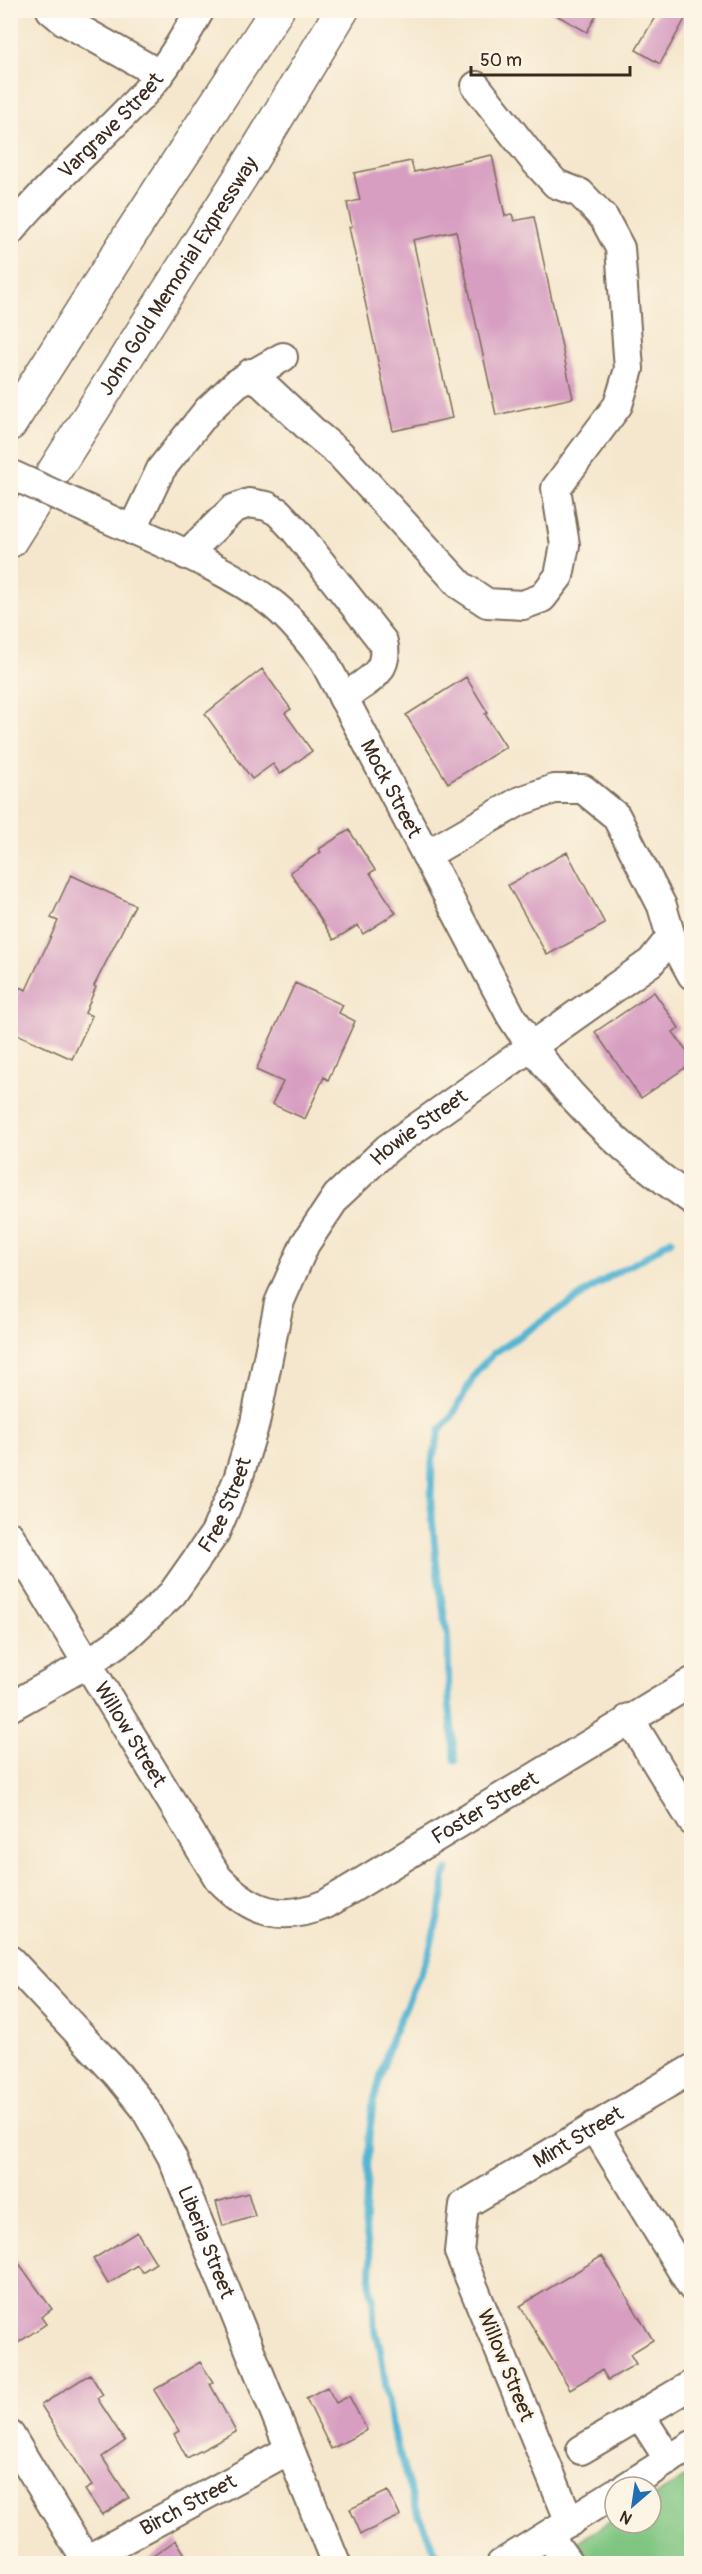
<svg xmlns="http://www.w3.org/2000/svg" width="702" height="2574" font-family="Pangolin,sans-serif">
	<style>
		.green { fill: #7fc581; stroke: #5d7850; stroke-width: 1.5 }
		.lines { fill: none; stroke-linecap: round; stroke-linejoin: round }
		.stream { stroke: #55b5d3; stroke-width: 7 }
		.building { fill: #d79ec1 }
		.minor-casing { stroke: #7c6c5b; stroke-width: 32 }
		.highway-casing { stroke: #7c6c5b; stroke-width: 36 }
		.minor { stroke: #fff; stroke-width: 28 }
		.highway { stroke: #fff; stroke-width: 33 }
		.minor-bridge-casing { stroke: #7c6c5b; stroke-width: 32; stroke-linecap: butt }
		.minor-bridge { stroke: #fff; stroke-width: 28 }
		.labels { text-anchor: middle; stroke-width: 5; stroke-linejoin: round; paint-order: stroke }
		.street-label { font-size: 21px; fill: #3b2a1e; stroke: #fcf5e5 }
	</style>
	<rect width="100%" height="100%" fill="#fcf5e5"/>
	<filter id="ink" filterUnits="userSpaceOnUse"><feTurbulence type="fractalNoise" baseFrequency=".0167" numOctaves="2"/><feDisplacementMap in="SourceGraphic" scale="12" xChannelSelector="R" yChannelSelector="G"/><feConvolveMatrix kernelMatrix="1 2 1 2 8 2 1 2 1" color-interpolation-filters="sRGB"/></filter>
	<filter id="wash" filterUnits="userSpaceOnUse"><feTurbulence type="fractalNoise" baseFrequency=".008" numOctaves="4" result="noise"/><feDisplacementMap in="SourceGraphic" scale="24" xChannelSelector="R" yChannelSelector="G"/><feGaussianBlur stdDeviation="1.35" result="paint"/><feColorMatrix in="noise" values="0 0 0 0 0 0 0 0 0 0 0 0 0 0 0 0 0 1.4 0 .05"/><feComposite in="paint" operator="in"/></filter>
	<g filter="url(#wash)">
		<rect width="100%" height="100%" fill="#f5e7cd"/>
		<path class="green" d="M 691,2474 L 691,2563 L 539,2564 L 615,2519 L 615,2523 L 651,2523 L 651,2498 Z"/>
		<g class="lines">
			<path class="stream" d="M 455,1761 L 449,1701 L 448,1639 L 437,1570 L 431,1505 L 432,1461 L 440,1430 L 451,1418 L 477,1371 L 494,1353 L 612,1275 L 642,1259 L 671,1240
				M 444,2564 L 435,2551 L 415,2506 L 393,2432 L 380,2347 L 374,2326 L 373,2299 L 370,2288 L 371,2262 L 365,2224 L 369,2137 L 373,2104 L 390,2042 L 428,1956 L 444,1894 L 444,1877 L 448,1870"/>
		</g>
		<g id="blocks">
			<path class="building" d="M 547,10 L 599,10 L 587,32 Z
				M 659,10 L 670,10 L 685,19 L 660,64 L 636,50 Z
				M 492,155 L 505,216 L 512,214 L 514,221 L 534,217 L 573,398 L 496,415 L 456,231 L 413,240 L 452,418 L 393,431 L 349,227 L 352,226 L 347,203 L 360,200 L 354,173 L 411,161 L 414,172 Z
				M 262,669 L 291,709 L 285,713 L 312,751 L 280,774 L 273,764 L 252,779 L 205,714 Z
				M 466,677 L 488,713 L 485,714 L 506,747 L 448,783 L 406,715 Z
				M 349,830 L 375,870 L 370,873 L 396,913 L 363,934 L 358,925 L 334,940 L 290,872 L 321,852 L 319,849 Z
				M 567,852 L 605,924 L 547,955 L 508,885 Z
				M 71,875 L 135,905 L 94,986 L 96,987 L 85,1013 L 92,1016 L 72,1059 L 10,1031 L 10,1010 L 21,987 L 26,990 L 58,921 L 51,918 Z
				M 295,983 L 343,1005 L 339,1013 L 355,1021 L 328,1080 L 324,1077 L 305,1119 L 272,1104 L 283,1082 L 256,1070 Z
				M 654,992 L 679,1028 L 673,1032 L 692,1058 L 692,1063 L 641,1098 L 595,1032 Z
				M 248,2193 L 255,2216 L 223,2226 L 216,2202 Z
				M 137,2232 L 156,2263 L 142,2272 L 137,2265 L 108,2284 L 93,2259 Z
				M 10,2251 L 52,2309 L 41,2317 L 46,2324 L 10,2348 Z
				M 602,2256 L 653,2340 L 630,2354 L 636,2364 L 608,2380 L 602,2370 L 570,2389 L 520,2306 Z
				M 200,2362 L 213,2382 L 210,2384 L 236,2432 L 187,2458 L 174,2434 L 179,2431 L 154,2390 Z
				M 90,2374 L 103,2395 L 97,2398 L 125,2441 L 102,2457 L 129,2498 L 102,2515 L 85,2490 L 92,2486 L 41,2405 Z
				M 327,2387 L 336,2403 L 349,2396 L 367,2430 L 331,2449 L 306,2398 Z
				M 388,2491 L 400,2516 L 361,2534 L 350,2509 Z
				M 176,2540 L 191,2564 L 142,2564 Z"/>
		</g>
	</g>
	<g filter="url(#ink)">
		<use href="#blocks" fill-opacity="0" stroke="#7c6c5b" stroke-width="1.5"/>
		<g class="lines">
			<defs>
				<g id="minor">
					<path d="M 51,10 L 63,20 L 159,74"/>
					<path id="s1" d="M 10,231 C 52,180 102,139 146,91 C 167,67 184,39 200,10"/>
					<path d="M 251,373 L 316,434 L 340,454 L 460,585 L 487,603 L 523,605 L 542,598 L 559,576 L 565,545 L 556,488 L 618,405 L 629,369 L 620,248 L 604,218 L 580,193 L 556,184 L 534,160 L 476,86"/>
					<path id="s2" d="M 87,509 C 146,537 226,566 275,606 C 294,622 309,641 324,661 L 511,1016 C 558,1089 620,1151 692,1200"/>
					<path d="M 132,530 L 161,469 L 208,410 L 237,383 L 283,357"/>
					<path d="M 186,555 L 233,509 L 249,503 L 267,506 L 278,512 L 295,530 L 383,642 C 391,673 365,682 343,698"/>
					<path d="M 671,937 L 692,975"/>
					<path id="s3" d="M 10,1536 L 218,1878 C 251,1912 281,1923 326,1904 L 692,1682"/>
					<path id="s4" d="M 10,1707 L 88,1663 L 126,1637 L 172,1594 L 215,1533 L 238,1479 L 255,1423 L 279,1303 L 305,1244 L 337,1196 L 388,1148 L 651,962 L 671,937 L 662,906 L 616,816 L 583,789 L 554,789 L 520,801 L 426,855"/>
					<path d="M 629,1718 L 692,1821"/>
					<path id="s5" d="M 10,1960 L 117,2074 L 144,2107 L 172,2157 L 336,2564"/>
					<path d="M 594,2126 L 692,2287"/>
					<path d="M 640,2415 L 669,2460"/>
					<path d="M 10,2435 L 88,2564"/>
					<path d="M 581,2450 L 691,2385"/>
					<path d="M 626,2487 L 692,2445"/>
					<path id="s6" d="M 570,2522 L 459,2252 L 464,2205 L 692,2069"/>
					<path d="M 548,2535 L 569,2564"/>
					<path id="s7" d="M 86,2560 L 289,2450"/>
					<path d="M 501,2564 L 615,2493"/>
				</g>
				<g id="highway">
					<path d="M 10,424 L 132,232 L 277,10"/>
					<path id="s8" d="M 10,541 L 252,159 L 342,10"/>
				</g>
			</defs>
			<use href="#minor" class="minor-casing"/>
			<use href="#highway" class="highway-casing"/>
			<use href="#minor" class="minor"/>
			<use href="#highway" class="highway"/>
			<defs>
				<path id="minor-bridge" d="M 10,474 L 87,509"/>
			</defs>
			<use href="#minor-bridge" class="minor-bridge-casing"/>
			<use href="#minor-bridge" class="minor-bridge"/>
		</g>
	</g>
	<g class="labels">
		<g class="street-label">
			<text dy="7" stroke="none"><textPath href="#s1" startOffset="146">Vargrave Street</textPath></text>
			<text dy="7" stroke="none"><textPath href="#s8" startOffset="314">John Gold Memorial Expressway</textPath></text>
			<text dy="7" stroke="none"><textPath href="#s2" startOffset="430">Mock Street</textPath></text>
			<text dy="7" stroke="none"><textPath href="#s4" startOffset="742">Howie Street</textPath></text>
			<text dy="7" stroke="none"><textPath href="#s4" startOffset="303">Free Street</textPath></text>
			<text dy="7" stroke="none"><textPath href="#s3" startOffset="232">Willow Street</textPath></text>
			<text dy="7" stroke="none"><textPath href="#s3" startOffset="706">Foster Street</textPath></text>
			<text dy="7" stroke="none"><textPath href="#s6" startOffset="472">Mint Street</textPath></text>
			<text dy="7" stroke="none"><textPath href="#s5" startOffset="348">Liberia Street</textPath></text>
			<text transform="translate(506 2365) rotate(68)" y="7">Willow Street</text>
			<text dy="7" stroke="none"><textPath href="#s7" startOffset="116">Birch Street</textPath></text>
		</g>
	</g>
	<rect width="702" height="2574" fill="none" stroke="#fcf5e5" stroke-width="36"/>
	<g transform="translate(633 2505) rotate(209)"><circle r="28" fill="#fcf5e5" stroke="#afa495" stroke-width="1.5"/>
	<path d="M0-4.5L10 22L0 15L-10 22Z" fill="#1f6fb2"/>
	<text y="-9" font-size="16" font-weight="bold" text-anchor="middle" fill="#3b2a1e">N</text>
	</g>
	<path d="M471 66v9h159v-9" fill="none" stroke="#3b2a1e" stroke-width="3"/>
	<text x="480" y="66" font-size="18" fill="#3b2a1e" stroke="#fcf5e5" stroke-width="4.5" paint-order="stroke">50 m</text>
</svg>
